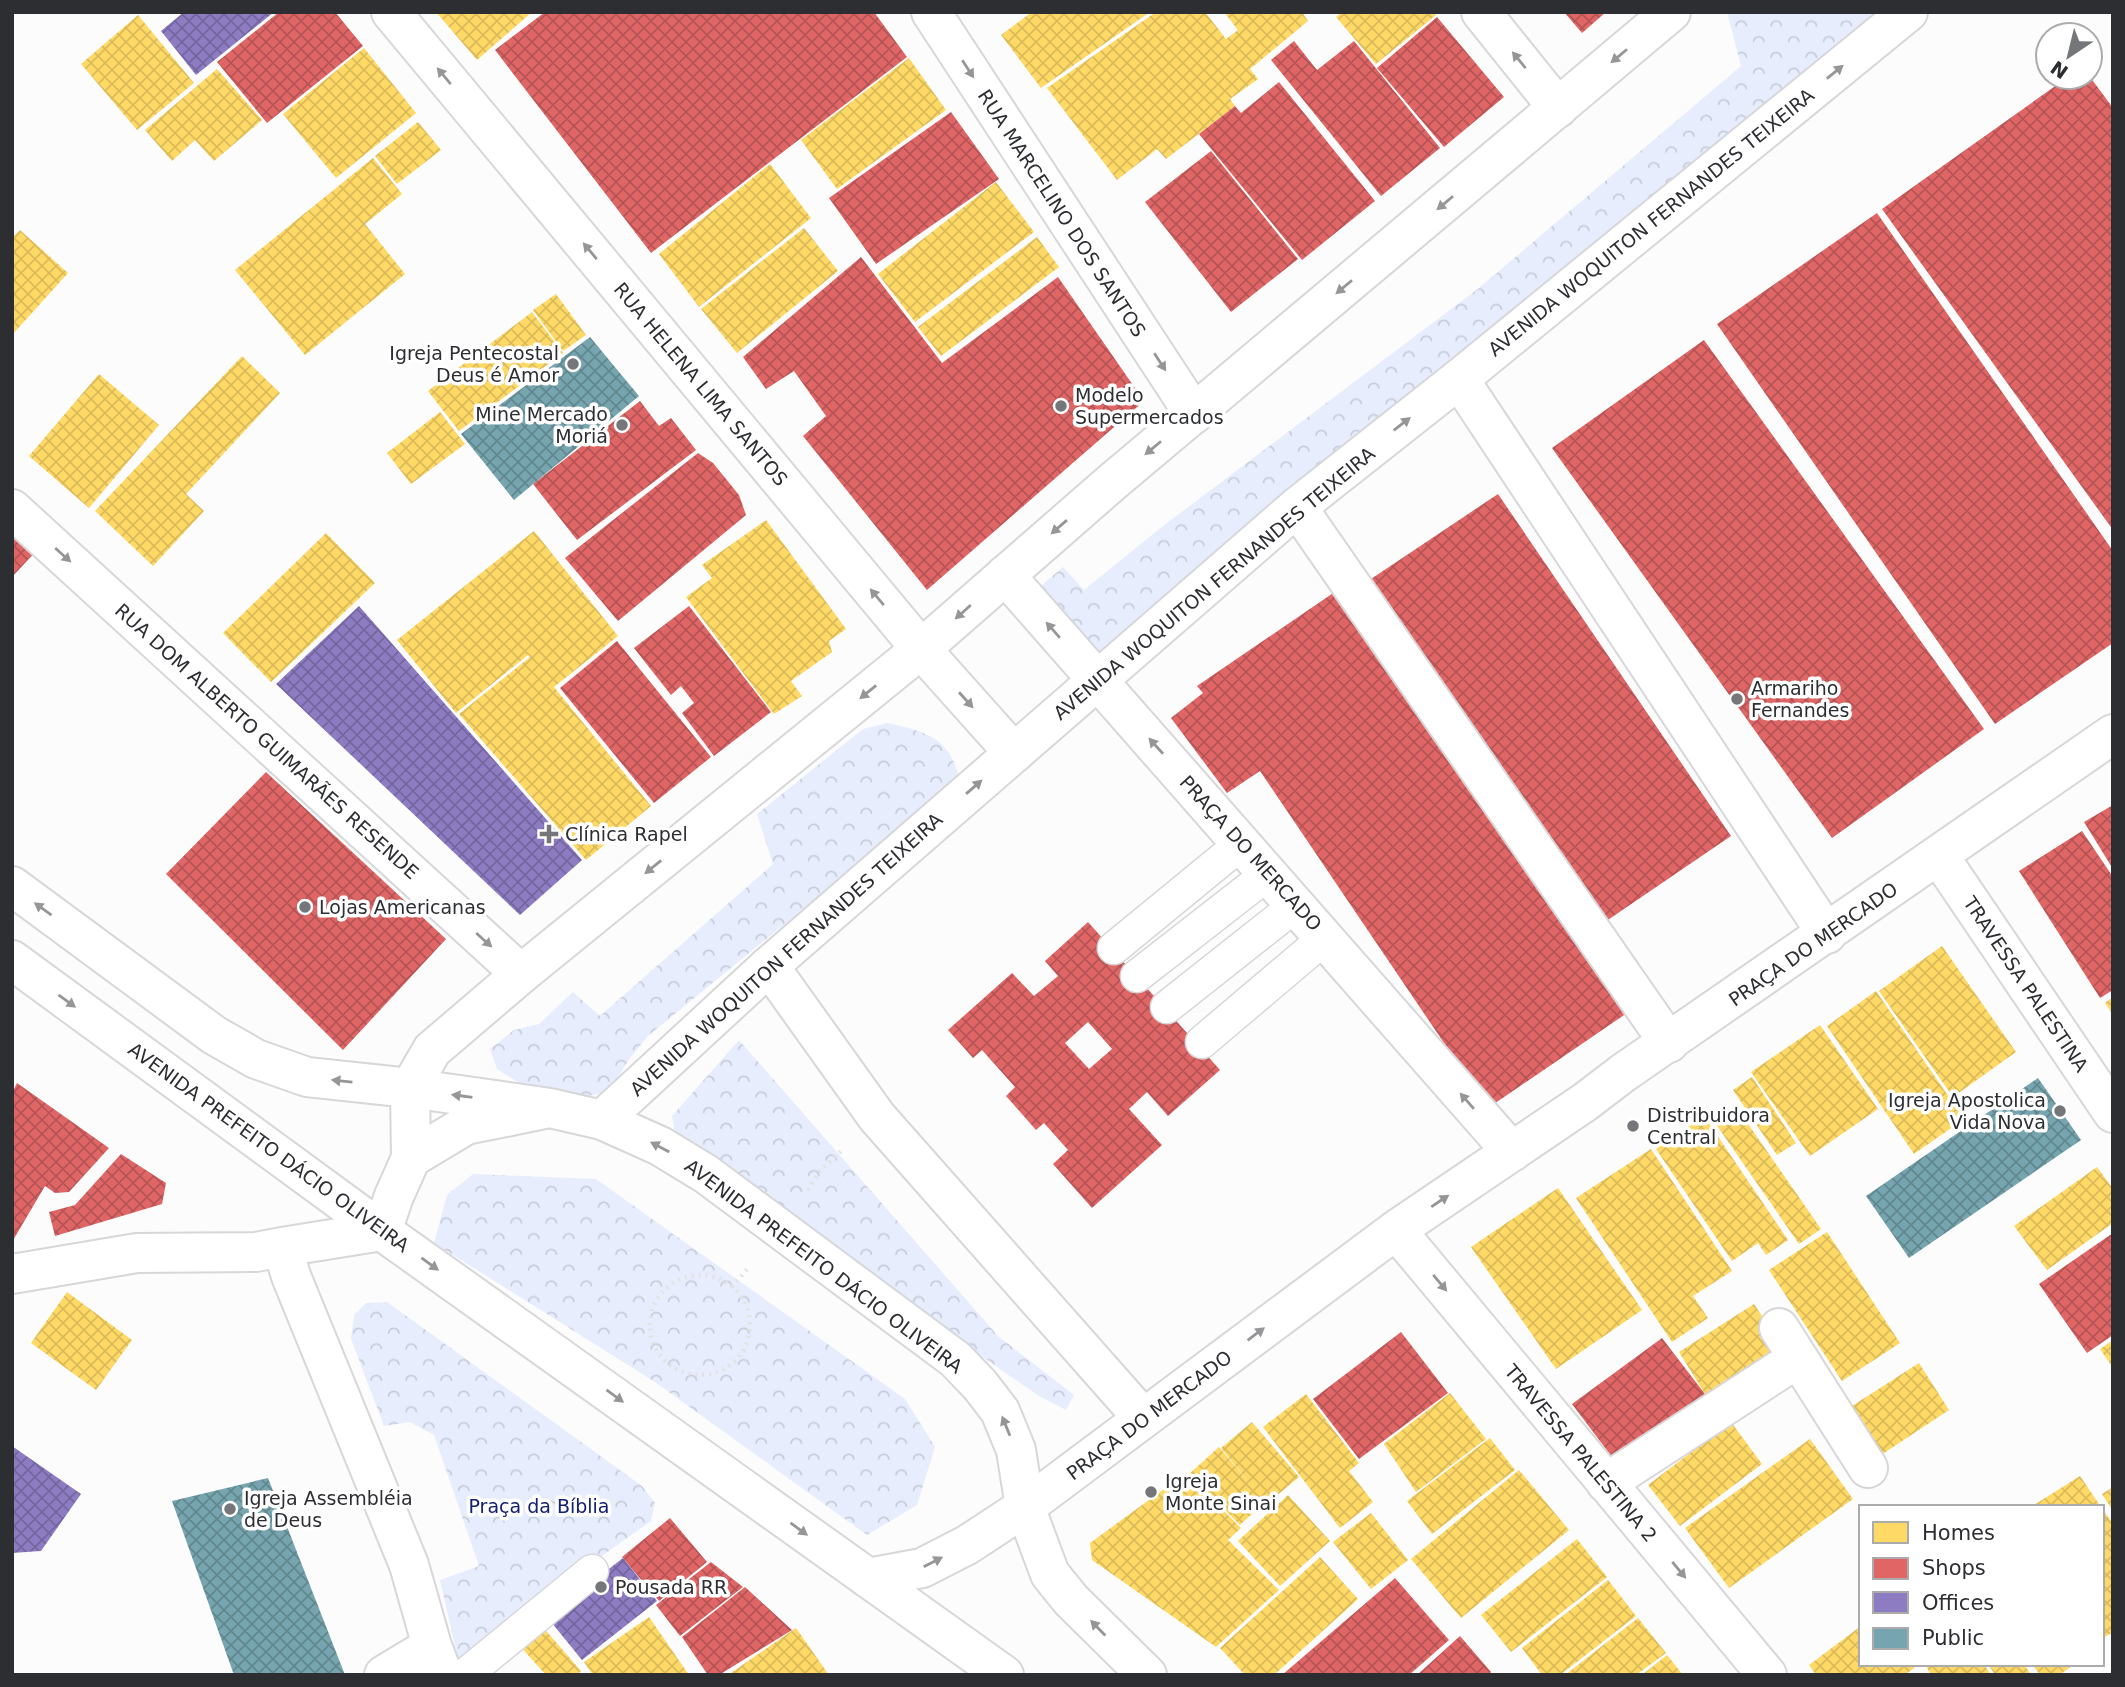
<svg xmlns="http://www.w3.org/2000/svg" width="2125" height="1687" font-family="'DejaVu Sans',sans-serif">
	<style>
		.forest { fill: url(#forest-crowns) }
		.homes { fill: url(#homes-cross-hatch) }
		.shops { fill: url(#shops-cross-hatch); fill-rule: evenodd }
		.offices { fill: url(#offices-cross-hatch) }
		.public { fill: url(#public-cross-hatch) }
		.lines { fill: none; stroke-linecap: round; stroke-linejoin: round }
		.lane-casing { stroke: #d7d7d9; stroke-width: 35 }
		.street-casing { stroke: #d7d7d9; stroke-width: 42 }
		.secondary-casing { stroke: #d7d7d9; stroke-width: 42 }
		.primary-casing { stroke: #d7d7d9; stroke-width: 42 }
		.path { stroke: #e2e2e2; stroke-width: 4.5; stroke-dasharray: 2 5; stroke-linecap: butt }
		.lane { stroke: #fff; stroke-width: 32 }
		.street { stroke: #fff; stroke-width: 38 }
		.secondary { stroke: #fff; stroke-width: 38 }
		.primary { stroke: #fff; stroke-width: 38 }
		.oneway { fill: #969698 }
		.poi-dot { fill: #757679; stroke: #fff; stroke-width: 2.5 }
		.labels { text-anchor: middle; stroke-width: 7; stroke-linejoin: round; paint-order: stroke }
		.street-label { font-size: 19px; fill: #2c2e32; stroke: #fff }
		.poi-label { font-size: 19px; fill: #2c2e32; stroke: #fff; text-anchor: start }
		.park-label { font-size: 19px; fill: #132071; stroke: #fff }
	</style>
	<defs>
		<pattern id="forest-crowns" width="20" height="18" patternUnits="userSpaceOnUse" patternTransform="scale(1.75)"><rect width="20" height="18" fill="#e7edfd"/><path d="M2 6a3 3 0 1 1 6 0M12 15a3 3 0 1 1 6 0" fill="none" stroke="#c6ccd9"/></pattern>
		<pattern id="homes-cross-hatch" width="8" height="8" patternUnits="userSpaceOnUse" patternTransform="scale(1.75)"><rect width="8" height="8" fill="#ffd966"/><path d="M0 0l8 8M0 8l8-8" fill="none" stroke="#dbbb59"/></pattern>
		<pattern id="shops-cross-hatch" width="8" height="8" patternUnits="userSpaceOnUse" patternTransform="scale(1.75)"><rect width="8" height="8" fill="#e06666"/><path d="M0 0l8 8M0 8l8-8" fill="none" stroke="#b65455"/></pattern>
		<pattern id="offices-cross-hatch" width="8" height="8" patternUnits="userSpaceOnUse" patternTransform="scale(1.75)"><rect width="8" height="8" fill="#8e7cc3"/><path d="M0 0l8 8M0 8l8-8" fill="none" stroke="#74669f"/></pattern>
		<pattern id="public-cross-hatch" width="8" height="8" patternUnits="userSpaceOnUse" patternTransform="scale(1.75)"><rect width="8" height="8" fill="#76a5af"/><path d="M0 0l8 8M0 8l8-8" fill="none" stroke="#61878f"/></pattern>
	</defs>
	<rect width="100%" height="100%" fill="#fcfcfd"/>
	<path class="forest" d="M 1727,12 L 1895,12 L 1095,660 L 1015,608 L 1063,567 L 1084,590 L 1163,526 L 1479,288 L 1741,66 Z
		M 887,723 C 924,731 949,737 959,777 L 943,794 L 648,1036 L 630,1058 L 610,1090 L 594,1095 L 559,1099 L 533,1092 L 497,1069 L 490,1049 L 514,1030 L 539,1024 L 573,992 L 600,1016 L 773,864 L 757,814 L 863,729 Z
		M 739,1040 L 998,1336 L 1074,1395 L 1066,1410 L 1039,1396 L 677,1144 L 672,1116 Z
		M 473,1174 L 596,1179 L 905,1399 L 935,1447 L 917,1505 L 867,1535 L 655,1382 L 434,1243 L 447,1195 Z
		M 387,1302 L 642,1486 L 655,1503 L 651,1521 L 458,1659 L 440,1580 L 479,1566 L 434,1435 L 410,1422 L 384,1426 L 351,1339 L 354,1315 L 366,1303 Z"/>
	<path class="homes" d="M 436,12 L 532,12 L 477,60 Z
		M 1032,12 L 1150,12 L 1041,88 L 1001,35 Z
		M 1156,12 L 1205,12 L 1226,39 L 1238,30 L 1224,12 L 1302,12 L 1308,21 L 1250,69 L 1258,79 L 1230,99 L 1235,106 L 1166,159 L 1157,149 L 1117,180 L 1047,88 Z
		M 1342,12 L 1433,12 L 1436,15 L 1376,64 L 1336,17 Z
		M 138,15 L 194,83 L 137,130 L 81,64 Z
		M 364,48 L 416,113 L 336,178 L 283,114 Z
		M 909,58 L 946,110 L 837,189 L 801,140 Z
		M 217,69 L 262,120 L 214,161 L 195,140 L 172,161 L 145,130 Z
		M 418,122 L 441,150 L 397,184 L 375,156 Z
		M 373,158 L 402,194 L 365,224 L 405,274 L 305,355 L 235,270 Z
		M 770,164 L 811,218 L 699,307 L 659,254 Z
		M 996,182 L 1034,232 L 915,322 L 878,274 Z
		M 804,228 L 838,271 L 737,353 L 701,309 Z
		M 20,230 L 68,273 L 12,335 L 12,238 Z
		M 1037,237 L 1059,267 L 941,356 L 918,327 Z
		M 556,294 L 586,335 L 563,351 L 533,310 Z
		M 532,312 L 563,353 L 459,431 L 428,391 Z
		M 242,356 L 280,393 L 186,494 L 204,511 L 153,566 L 95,511 Z
		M 99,374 L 159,425 L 89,508 L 29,456 Z
		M 440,412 L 465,444 L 411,484 L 387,453 Z
		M 766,520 L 846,629 L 829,641 L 832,652 L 791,681 L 802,696 L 774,714 L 686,597 L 712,578 L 702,565 Z
		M 534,531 L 618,636 L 554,687 L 651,806 L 586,860 L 459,714 L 530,657 L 528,655 L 456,713 L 397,640 Z
		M 326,533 L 375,583 L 271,682 L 223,633 Z
		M 1942,946 L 2016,1052 L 1953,1097 L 1879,991 Z
		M 1876,991 L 1964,1119 L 1914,1154 L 1827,1026 Z
		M 2113,997 L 2113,1015 L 2105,1003 Z
		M 1820,1025 L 1878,1109 L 1810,1156 L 1751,1072 Z
		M 1752,1077 L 1796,1143 L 1777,1155 L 1733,1090 Z
		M 1735,1105 L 1821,1229 L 1799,1244 L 1713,1120 Z
		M 1704,1116 L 1788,1240 L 1766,1255 L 1758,1243 L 1732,1261 L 1656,1149 Z
		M 1651,1149 L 1732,1271 L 1693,1296 L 1708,1318 L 1672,1342 L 1576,1198 Z
		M 2097,1167 L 2113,1189 L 2113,1223 L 2047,1270 L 2014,1226 Z
		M 1558,1188 L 1642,1310 L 1556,1369 L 1471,1247 Z
		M 1827,1232 L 1900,1343 L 1842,1381 L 1769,1270 Z
		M 67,1292 L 132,1340 L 96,1390 L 31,1343 Z
		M 1754,1304 L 1786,1353 L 1710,1402 L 1679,1352 Z
		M 2113,1340 L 2113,1368 L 2100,1349 Z
		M 1919,1363 L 1949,1410 L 1881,1455 L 1849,1408 Z
		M 1450,1393 L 1486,1439 L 1416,1492 L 1384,1444 Z
		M 1306,1394 L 1359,1463 L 1349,1471 L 1373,1502 L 1340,1528 L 1263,1427 Z
		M 1252,1422 L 1299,1477 L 1268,1503 L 1266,1501 L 1240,1525 L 1189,1474 L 1219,1447 L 1253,1487 L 1221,1448 Z
		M 1731,1422 L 1762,1464 L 1680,1526 L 1648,1485 Z
		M 1490,1438 L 1515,1470 L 1432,1534 L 1407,1501 Z
		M 1810,1439 L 1853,1499 L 1729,1588 L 1685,1528 Z
		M 1519,1470 L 1569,1530 L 1461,1618 L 1411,1559 Z
		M 1186,1473 L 1241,1528 L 1228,1540 L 1279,1590 L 1216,1647 L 1092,1560 L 1090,1543 Z
		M 2080,1476 L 2101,1507 L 2031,1507 Z
		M 2113,1487 L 2113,1511 L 2102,1494 Z
		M 1288,1495 L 1330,1541 L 1280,1586 L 1238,1541 Z
		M 2102,1508 L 2113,1524 L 2113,1632 L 2102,1639 Z
		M 1371,1513 L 1408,1560 L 1371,1589 L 1333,1542 Z
		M 1577,1539 L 1607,1577 L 1511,1652 L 1481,1615 Z
		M 1320,1557 L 1358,1599 L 1274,1675 L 1245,1675 L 1220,1648 Z
		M 1608,1580 L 1636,1616 L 1560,1675 L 1542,1675 L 1522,1648 Z
		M 649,1617 L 689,1675 L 593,1675 L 584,1662 Z
		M 1638,1618 L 1666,1653 L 1636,1675 L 1565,1675 Z
		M 541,1625 L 581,1671 L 577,1675 L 546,1675 L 519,1645 Z
		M 1861,1626 L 1861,1664 L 1919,1664 L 1905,1675 L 1816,1675 L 1809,1665 Z
		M 796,1628 L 829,1675 L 728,1675 Z
		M 1667,1655 L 1683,1675 L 1642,1675 Z
		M 1925,1664 L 1984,1664 L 1991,1675 L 1931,1675 Z
		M 1988,1664 L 2024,1664 L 2031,1675 L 1995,1675 Z
		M 2032,1664 L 2075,1664 L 2059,1675 L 2040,1675 Z"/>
	<path class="shops" d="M 279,12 L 335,12 L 363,46 L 267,123 L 217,62 Z
		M 545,12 L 874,12 L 907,57 L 651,253 L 495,50 Z
		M 1564,12 L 1606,12 L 1582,33 Z
		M 1437,17 L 1504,97 L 1444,147 L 1377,68 Z
		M 1294,41 L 1317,70 L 1354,41 L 1440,148 L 1381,196 L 1271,60 Z
		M 2068,77 L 2090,77 L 2113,108 L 2113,530 L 1882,209 Z
		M 1279,82 L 1375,201 L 1302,260 L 1199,134 L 1235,106 L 1241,113 Z
		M 951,112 L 999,179 L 876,264 L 829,198 Z
		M 1211,151 L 1298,259 L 1231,312 L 1145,202 Z
		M 1877,213 L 2113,551 L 2113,643 L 1995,724 L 1717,324 Z
		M 861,257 L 942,363 L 1058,277 L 1144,401 L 927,590 L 803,436 L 826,416 L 794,371 L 766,389 L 743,357 Z
		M 1704,340 L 1984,729 L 1832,838 L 1552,448 Z
		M 640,401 L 659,426 L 671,418 L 696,450 L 577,540 L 533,484 Z
		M 698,453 L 713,463 L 739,495 L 746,515 L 618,621 L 565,558 Z
		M 1498,494 L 1731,836 L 1599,926 L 1365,583 Z
		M 12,522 L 40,547 L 12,577 Z
		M 1339,589 L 1630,1011 L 1488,1108 L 1260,771 L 1227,793 L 1171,718 L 1203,693 L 1197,686 Z
		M 689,606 L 771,712 L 714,756 L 682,713 L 694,703 L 681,686 L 671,695 L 634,648 Z
		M 617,641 L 711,757 L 654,803 L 560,688 Z
		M 266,772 L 446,939 L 343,1050 L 166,874 Z
		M 2113,805 L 2113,869 L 2084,822 Z
		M 2082,831 L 2113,877 L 2113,990 L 2100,998 L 2019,871 Z
		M 1088,922 L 1220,1070 L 1168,1116 L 1147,1092 L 1129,1109 L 1162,1145 L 1092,1208 L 1053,1164 L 1068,1150 L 1044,1123 L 1036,1130 L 1006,1096 L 1015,1087 L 982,1050 L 973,1058 L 948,1030 L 1012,973 L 1034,996 L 1058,976 L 1045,961 ZM 1088,1022 L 1112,1049 L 1089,1069 L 1065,1043 Z
		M 17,1083 L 109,1148 L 69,1192 L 55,1193 L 45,1186 L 12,1242 L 12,1093 Z
		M 121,1154 L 166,1183 L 162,1204 L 55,1236 L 49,1212 L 75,1205 Z
		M 2113,1233 L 2113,1335 L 2087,1353 L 2039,1284 Z
		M 1401,1332 L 1448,1393 L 1359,1459 L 1313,1399 Z
		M 1662,1338 L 1708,1398 L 1618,1465 L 1572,1404 Z
		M 670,1518 L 707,1562 L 659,1601 L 622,1557 Z
		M 711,1562 L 743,1587 L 680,1636 L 656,1605 Z
		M 1395,1578 L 1449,1640 L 1409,1675 L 1282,1675 Z
		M 745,1587 L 792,1630 L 719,1675 L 708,1675 L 682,1637 Z
		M 1460,1636 L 1491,1672 L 1488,1675 L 1417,1675 Z"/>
	<path class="offices" d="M 184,12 L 274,12 L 196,75 L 161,31 Z
		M 359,606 L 582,860 L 520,915 L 276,684 Z
		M 12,1446 L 81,1494 L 41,1551 L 12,1553 Z
		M 623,1558 L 657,1601 L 582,1660 L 547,1617 Z"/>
	<path class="public" d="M 590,337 L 639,396 L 514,500 L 461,434 Z
		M 2038,1078 L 2081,1140 L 1909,1258 L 1866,1196 Z
		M 268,1478 L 345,1675 L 234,1675 L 172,1501 Z"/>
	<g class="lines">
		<defs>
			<path id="lane" d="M 1114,948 L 1242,843
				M 1137,976 L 1269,873
				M 1167,1007 L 1296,905
				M 1202,1042 L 1326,937
				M 465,1675 L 592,1571"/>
			<path id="street" d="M 391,12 L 921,649 L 1014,753
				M 931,12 L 1194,414
				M 1481,12 L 1558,108
				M 1459,379 L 1827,934
				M 1297,507 L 1669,1043
				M 12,509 L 521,974
				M 1005,575 L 1512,1152
				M 1939,856 L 2113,1113
				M 769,966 L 877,1117 L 1143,1418
				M 1396,1230 L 1767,1675
				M 382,1231 L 282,1247 L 291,1276 L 409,1565 L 432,1646 L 443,1675
				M 12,1274 L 137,1253 L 256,1252 L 282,1247
				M 1779,1328 L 1868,1468
				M 1606,1483 L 1798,1358
				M 868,1578 L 922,1568 L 967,1545 L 1025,1507 L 1396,1230 L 1585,1102 L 1623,1073 L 2113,734
				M 384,1675 L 432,1646"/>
			<path id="secondary" d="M 602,1120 L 769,966 L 1297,507 L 1459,379 L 1908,12
				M 411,1158 L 466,1125 L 545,1109
				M 382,1231 L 394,1196 L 411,1158 L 410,1088 L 432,1050 L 521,974 L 921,649 L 1111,483 L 1671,12"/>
			<path id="primary" d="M 12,886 L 214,1035 L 256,1059 L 307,1077 L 410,1088 L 550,1108 L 602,1120 L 660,1146 L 706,1174 L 955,1359 L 980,1385 L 1000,1411 L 1016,1450 L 1025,1507 L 1050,1574 L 1071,1600 L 1147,1675
				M 12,960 L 382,1231 L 1004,1675"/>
		</defs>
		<use href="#lane" class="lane-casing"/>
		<use href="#street" class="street-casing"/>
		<use href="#secondary" class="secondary-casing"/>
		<use href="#primary" class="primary-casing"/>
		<path class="path" d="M 808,1190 L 820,1171 L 841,1151
			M650 1325a50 50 0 1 1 100 0a50 50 0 1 1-100 0Z
			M 732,1287 L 750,1266"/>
		<use href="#lane" class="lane"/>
		<use href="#street" class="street"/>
		<use href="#secondary" class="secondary"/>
		<use href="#primary" class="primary"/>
	</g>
	<defs><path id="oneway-solid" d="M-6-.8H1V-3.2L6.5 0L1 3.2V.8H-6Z" transform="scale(1.75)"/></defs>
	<g class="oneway">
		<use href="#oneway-solid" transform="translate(1619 56) rotate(140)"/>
		<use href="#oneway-solid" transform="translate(1519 60) rotate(-129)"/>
		<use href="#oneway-solid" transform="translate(968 69) rotate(57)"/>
		<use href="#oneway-solid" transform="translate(1835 72) rotate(-39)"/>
		<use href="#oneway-solid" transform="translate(444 76) rotate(-130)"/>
		<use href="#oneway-solid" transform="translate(1445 203) rotate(140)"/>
		<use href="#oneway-solid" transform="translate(590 251) rotate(-130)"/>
		<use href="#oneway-solid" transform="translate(1344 287) rotate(140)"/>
		<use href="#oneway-solid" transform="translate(1160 362) rotate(57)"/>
		<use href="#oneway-solid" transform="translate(1402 424) rotate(-38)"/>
		<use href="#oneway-solid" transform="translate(1153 448) rotate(140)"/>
		<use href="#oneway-solid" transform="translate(1059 527) rotate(139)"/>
		<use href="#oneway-solid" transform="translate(63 555) rotate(42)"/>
		<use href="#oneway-solid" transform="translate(877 597) rotate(-130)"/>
		<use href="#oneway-solid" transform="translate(963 612) rotate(138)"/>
		<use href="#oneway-solid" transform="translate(1053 630) rotate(-131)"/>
		<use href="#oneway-solid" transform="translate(868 692) rotate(141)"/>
		<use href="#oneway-solid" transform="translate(966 700) rotate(48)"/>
		<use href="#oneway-solid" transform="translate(1156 746) rotate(-132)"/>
		<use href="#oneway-solid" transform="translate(974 787) rotate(-41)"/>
		<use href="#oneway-solid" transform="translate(653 867) rotate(141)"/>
		<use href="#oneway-solid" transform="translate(43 909) rotate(-144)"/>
		<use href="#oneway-solid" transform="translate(484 940) rotate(42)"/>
		<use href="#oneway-solid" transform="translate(67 1001) rotate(36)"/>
		<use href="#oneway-solid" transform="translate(342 1081) rotate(-174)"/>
		<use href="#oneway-solid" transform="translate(462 1096) rotate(-172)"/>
		<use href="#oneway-solid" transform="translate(1467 1101) rotate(-131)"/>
		<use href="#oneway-solid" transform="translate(660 1147) rotate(-152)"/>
		<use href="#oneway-solid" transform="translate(1440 1201) rotate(-34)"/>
		<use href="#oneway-solid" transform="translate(430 1264) rotate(36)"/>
		<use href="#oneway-solid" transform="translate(1440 1283) rotate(50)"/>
		<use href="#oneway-solid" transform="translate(1256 1334) rotate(-37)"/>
		<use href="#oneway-solid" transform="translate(615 1396) rotate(36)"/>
		<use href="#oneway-solid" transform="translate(1006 1426) rotate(-112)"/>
		<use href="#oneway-solid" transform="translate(799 1529) rotate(36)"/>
		<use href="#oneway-solid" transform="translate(933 1562) rotate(-27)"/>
		<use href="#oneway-solid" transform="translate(1679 1570) rotate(50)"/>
		<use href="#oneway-solid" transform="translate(1098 1628) rotate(-134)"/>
	</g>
	<g class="poi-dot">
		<circle cx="573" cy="364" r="7"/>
		<circle cx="1061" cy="406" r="7"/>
		<circle cx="622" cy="425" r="7"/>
		<circle cx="1737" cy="699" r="7"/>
		<path d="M545.5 823.5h7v7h7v7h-7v7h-7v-7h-7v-7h7z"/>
		<circle cx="305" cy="907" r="7"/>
		<circle cx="2060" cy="1111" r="7"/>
		<circle cx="1633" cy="1126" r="7"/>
		<circle cx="1151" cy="1492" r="7"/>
		<circle cx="230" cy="1509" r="7"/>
		<circle cx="601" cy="1587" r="7"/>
	</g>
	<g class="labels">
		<g class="street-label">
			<text transform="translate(1062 213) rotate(57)" y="7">RUA MARCELINO DOS SANTOS</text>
			<text transform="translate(1651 222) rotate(-39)" y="7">AVENIDA WOQUITON FERNANDES TEIXEIRA</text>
			<text transform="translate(701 384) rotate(50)" y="7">RUA HELENA LIMA SANTOS</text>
			<text transform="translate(1214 583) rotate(-40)" y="7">AVENIDA WOQUITON FERNANDES TEIXEIRA</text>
			<text transform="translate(267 741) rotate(42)" y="7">RUA DOM ALBERTO GUIMARÃES RESENDE</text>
			<text transform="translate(1251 853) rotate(48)" y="7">PRAÇA DO MERCADO</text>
			<text transform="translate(1813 944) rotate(-35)" y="7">PRAÇA DO MERCADO</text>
			<text transform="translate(786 954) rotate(-42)" y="7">AVENIDA WOQUITON FERNANDES TEIXEIRA</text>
			<text transform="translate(2026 984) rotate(56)" y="7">TRAVESSA PALESTINA</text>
			<text transform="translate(269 1147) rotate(36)" y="7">AVENIDA PREFEITO DÁCIO OLIVEIRA</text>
			<text transform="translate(824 1266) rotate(37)" y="7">AVENIDA PREFEITO DÁCIO OLIVEIRA</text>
			<text transform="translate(1149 1415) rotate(-37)" y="7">PRAÇA DO MERCADO</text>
			<text transform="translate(1581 1453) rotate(50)" y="7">TRAVESSA PALESTINA 2</text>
		</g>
		<g class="poi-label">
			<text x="559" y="360" text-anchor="end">Igreja Pentecostal<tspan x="559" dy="22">Deus é Amor</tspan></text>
			<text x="1075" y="402">Modelo<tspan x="1075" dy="22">Supermercados</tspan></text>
			<text x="608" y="421" text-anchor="end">Mine Mercado<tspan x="608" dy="22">Moriá</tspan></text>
			<text x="1751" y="695">Armariho<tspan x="1751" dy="22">Fernandes</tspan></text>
			<text x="565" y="841">Clínica Rapel</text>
			<text x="319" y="914">Lojas Americanas</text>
			<text x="2046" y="1107" text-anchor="end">Igreja Apostolica<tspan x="2046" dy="22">Vida Nova</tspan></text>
			<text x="1647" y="1122">Distribuidora<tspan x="1647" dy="22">Central</tspan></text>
			<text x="1165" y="1488">Igreja<tspan x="1165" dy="22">Monte Sinai</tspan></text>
			<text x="244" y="1505">Igreja Assembléia<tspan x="244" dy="22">de Deus</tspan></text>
			<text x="615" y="1594">Pousada RR</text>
		</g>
		<g class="park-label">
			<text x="539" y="1513">Praça da Bíblia</text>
		</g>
	</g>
	<rect width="2125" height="1687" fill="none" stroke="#2c2e32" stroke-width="28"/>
	<rect x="1859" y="1505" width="245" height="161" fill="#ffffff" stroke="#ababad" stroke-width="2"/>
	<rect x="1873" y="1522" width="35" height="21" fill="#ffd966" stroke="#ababad" stroke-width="2"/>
	<text x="1922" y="1540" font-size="21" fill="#2c2e32">Homes</text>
	<rect x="1873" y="1558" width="35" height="21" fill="#e06666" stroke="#ababad" stroke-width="2"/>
	<text x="1922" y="1575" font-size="21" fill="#2c2e32">Shops</text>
	<rect x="1873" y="1592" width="35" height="21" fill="#8e7cc3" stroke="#ababad" stroke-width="2"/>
	<text x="1922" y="1610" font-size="21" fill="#2c2e32">Offices</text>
	<rect x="1873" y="1628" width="35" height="21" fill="#76a5af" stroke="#ababad" stroke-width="2"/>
	<text x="1922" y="1645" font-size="21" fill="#2c2e32">Public</text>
	<g transform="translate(2069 56) rotate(215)"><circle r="33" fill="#ffffff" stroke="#ababad" stroke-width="2"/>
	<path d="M0-5L12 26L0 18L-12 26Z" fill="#757679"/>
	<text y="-10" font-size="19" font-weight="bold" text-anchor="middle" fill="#2c2e32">N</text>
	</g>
</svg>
